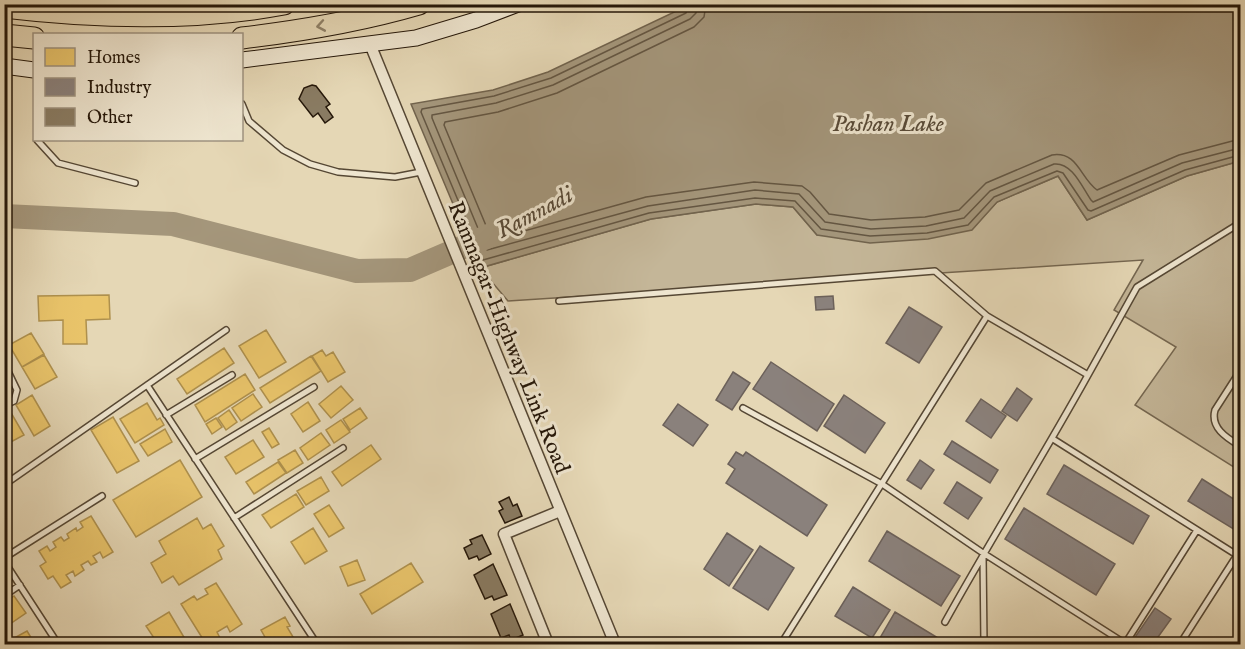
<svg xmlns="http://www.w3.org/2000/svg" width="1245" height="649" font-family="'IM FELL English',serif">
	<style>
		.green { fill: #c4b698; stroke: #746650; stroke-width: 1.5 }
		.water { fill: #a4967b; stroke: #71634d; stroke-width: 1.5 }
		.homes { fill: #e9c46a; stroke: #ae904d; stroke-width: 1.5 }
		.industry { fill: #8a817c; stroke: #6c615a; stroke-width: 1.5 }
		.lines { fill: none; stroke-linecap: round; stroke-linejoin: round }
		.shore { stroke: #645642; stroke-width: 1.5 }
		.river { stroke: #a4967b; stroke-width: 24 }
		.building { fill: #897b62; stroke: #251709; stroke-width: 1.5 }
		.lane-casing { stroke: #554734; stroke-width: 8 }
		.street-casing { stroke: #554734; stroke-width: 13 }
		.secondary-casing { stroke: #251709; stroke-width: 17 }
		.highway-casing { stroke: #251709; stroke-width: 23 }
		.lane { stroke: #eee5cf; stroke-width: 5 }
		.street { stroke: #eee5cf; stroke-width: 10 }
		.secondary { stroke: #eee5cf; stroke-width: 15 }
		.highway { stroke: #e5d7b5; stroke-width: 21 }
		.oneway { stroke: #8f8168 }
		.labels { text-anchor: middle; stroke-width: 6; stroke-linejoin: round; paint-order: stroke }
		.street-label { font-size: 22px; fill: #251709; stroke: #eee5cf }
		.water-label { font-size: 24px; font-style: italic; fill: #584a37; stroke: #eee5cf }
	</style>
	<rect width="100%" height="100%" fill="#e5d7b5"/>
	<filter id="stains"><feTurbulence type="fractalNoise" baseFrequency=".00333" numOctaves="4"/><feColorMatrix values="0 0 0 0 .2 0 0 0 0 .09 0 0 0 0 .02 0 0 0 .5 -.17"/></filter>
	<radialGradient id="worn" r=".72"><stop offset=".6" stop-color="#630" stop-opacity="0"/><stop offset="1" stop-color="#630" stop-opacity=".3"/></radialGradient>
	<path class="green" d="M 1240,161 L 1240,471 L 1135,405 L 1176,347 L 1114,310 L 1143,260 L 508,301 L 480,268 L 651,219 L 756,204 L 793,207 L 817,235 L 971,230 L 997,202 L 1058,176 L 1087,220 L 1187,176 Z"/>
	<path class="water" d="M 689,5 L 1240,5 L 1240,161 L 1187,176 L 1087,220 L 1058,176 L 997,202 L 972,230 L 928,239 L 870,243 L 817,235 L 793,207 L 756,204 L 651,219 L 480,268 L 411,104 L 493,90 L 548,72 Z"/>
	<path class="homes" d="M 109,295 L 110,319 L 86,320 L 87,344 L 63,344 L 63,320 L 39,321 L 38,296 Z
		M 266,330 L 286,362 L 259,378 L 239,346 Z
		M 31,333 L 44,354 L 22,367 L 9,345 Z
		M 224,348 L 234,363 L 187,394 L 177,379 Z
		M 322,350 L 326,356 L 333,352 L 345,372 L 328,382 L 312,356 Z
		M 44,355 L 57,377 L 35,389 L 22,367 Z
		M 311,356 L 321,371 L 270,403 L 260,388 Z
		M 245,374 L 255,390 L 205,422 L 195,405 Z
		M 341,386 L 353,400 L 331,418 L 319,404 Z
		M 253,394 L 262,407 L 241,421 L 232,408 Z
		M 32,395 L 50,426 L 34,436 L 16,405 Z
		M 308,402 L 320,421 L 303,432 L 291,414 Z
		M 147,403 L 157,420 L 160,418 L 164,425 L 135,443 L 120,419 Z
		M 360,408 L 367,418 L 350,430 L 343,419 Z
		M 229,410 L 237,422 L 226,430 L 218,418 Z
		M 10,411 L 24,435 L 7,444 L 4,439 L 4,414 Z
		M 113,417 L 139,461 L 117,473 L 91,430 Z
		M 216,418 L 222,427 L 212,434 L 206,424 Z
		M 341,420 L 350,432 L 334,443 L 326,430 Z
		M 269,428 L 279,444 L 272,448 L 262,432 Z
		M 165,429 L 172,442 L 148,456 L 140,444 Z
		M 321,433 L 330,445 L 308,460 L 300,448 Z
		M 253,440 L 264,457 L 236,474 L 225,457 Z
		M 371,445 L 381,459 L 342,486 L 332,472 Z
		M 295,450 L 303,463 L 287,473 L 278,460 Z
		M 180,460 L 202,497 L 136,537 L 113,500 Z
		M 278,462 L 286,473 L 254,494 L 246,482 Z
		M 321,477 L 329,491 L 306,505 L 297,491 Z
		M 296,494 L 304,507 L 271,528 L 262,515 Z
		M 329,505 L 344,528 L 329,537 L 314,514 Z
		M 91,516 L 113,552 L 103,558 L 100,552 L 93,556 L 97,562 L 91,565 L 88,561 L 81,565 L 84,570 L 75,576 L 73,571 L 66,575 L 71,582 L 61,588 L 53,576 L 48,579 L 40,566 L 46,562 L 39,551 L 47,546 L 50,551 L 56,547 L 53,542 L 61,537 L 64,541 L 69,538 L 67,534 L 76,528 L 77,531 L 83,527 L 80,522 Z
		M 197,518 L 203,529 L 211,524 L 224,546 L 218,550 L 222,559 L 179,585 L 173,576 L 162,583 L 151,563 L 166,554 L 159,541 Z
		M 313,528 L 327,551 L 305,564 L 291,542 Z
		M 357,560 L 365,580 L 348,586 L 340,567 Z
		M 411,563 L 423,582 L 372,614 L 360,594 Z
		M 216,583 L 242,624 L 230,632 L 227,626 L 217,632 L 220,638 L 206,644 L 181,604 L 194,596 L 197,600 L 208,594 L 205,589 Z
		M 14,596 L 26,613 L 4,628 L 4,603 Z
		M 169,612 L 188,644 L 158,644 L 146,626 Z
		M 285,617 L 290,626 L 287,627 L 296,642 L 299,641 L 301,644 L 275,644 L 273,642 L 269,644 L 261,630 Z
		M 27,631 L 35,644 L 9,644 L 7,642 Z"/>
	<path class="industry" d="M 833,296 L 834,309 L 816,310 L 815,297 Z
		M 909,307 L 942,327 L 919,363 L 886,343 Z
		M 771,362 L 834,404 L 817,431 L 753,389 Z
		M 733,372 L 750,383 L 732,410 L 716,400 Z
		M 1017,388 L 1032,399 L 1017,421 L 1002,411 Z
		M 844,395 L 885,423 L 865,453 L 824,426 Z
		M 981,399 L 1006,416 L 991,438 L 966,421 Z
		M 678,404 L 708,425 L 693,446 L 663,425 Z
		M 952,441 L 998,470 L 990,483 L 944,454 Z
		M 736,452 L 743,456 L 746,452 L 827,505 L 807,536 L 726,483 L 735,469 L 728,464 Z
		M 920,460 L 934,470 L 921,489 L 907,480 Z
		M 1064,465 L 1149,516 L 1133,544 L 1047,494 Z
		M 1202,479 L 1240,503 L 1240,533 L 1188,501 Z
		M 957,482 L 982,498 L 968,519 L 944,503 Z
		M 1024,508 L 1115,564 L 1096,595 L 1005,539 Z
		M 887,531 L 960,576 L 941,606 L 869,561 Z
		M 727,533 L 753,550 L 729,586 L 704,569 Z
		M 760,546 L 794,568 L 768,610 L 733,588 Z
		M 853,587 L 890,610 L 872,638 L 835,616 Z
		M 1155,608 L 1171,619 L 1153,644 L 1134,644 L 1131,643 Z
		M 895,612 L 948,644 L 880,644 L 877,643 Z"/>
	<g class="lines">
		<path class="shore" d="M 690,4 L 686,13 L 551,78 L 494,96 L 422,109 L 421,112 L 483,260 L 649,213 L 755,198 L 795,201 L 821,229 L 870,236 L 927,233 L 968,225 L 994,197 L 1057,171 L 1063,173 L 1088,210 L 1091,211 L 1185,170 L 1240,155
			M 697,4 L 696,13 L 690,19 L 553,85 L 496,103 L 432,115 L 432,118 L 487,250 L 648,206 L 755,190 L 799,194 L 825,222 L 871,229 L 926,226 L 964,218 L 990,191 L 1054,164 C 1072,162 1082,187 1091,200 L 1093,202 L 1182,163 L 1240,148
			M 706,4 L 704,17 L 694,27 L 557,93 L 498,112 L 445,122 L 444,125 L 492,240 L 646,197 L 754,182 L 802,186 L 810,192 L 829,214 L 871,220 L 925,217 L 959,210 L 986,183 L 1052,155 C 1078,151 1080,178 1097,190 L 1179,155 L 1240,139"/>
		<path class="river" d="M 4,216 L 173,224 L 357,271 L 410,270 L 498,232"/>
	</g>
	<path class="building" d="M 312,85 L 316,86 L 330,104 L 326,107 L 333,117 L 325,123 L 318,113 L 313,117 L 299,99 L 304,88 Z
		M 509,497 L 513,506 L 517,504 L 522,516 L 505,523 L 499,511 L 503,509 L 499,502 Z
		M 482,535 L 491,554 L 479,560 L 477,556 L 469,559 L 464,548 L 472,544 L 470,540 Z
		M 493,564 L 507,595 L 494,600 L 492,596 L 485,599 L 474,575 Z
		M 510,604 L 523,635 L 511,640 L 509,635 L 501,638 L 491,614 Z"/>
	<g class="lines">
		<defs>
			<path id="lane" d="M 242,104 L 249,121 L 283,150 L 310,164 L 338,172 L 395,177 L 421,172
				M 37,140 L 58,163 L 135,183
				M 559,301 L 935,271 L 987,316 L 1088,375 L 1137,287 L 1240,223
				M 4,363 L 17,390 L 14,401 L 4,406
				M 1240,371 L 1215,410 C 1210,428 1227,438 1240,446
				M 147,385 L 317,644
				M 743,408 L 882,484 L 983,553 L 1126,644
				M 166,415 L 232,375
				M 1053,439 L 1240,557
				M 195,459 L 314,387
				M 4,485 L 226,330
				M 234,518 L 343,448
				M 983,555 L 984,644
				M 4,558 L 102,496
				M 4,561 L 58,644
				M 4,596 L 20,585
				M 945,622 C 991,539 1042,458 1088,375
				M 781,644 L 987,316
				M 1125,644 L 1197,530
				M 1180,644 L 1237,555"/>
			<path id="street" d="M 370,44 L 615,644
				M 548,644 L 504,534 L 560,511"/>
			<path id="secondary" d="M 242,60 L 416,38 L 476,20 L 518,4
				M 4,66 L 34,70"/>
			<path id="highway" d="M 4,7 C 97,18 192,21 284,4
				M 4,35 L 34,38
				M 242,38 C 301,31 361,21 419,4"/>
		</defs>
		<use href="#lane" class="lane-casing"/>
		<use href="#street" class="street-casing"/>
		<use href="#secondary" class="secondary-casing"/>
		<use href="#highway" class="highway-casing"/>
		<use href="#lane" class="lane"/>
		<use href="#street" class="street"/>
		<use href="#secondary" class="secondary"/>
		<use href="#highway" class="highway"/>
	</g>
	<defs><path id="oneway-chevron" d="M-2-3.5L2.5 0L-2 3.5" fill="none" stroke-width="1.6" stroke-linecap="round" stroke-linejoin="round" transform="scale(1.5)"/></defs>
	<use class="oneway" href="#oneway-chevron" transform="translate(321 26) rotate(170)"/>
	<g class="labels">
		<g class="street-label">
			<text transform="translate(510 337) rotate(68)" y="8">Ramnagar-Highway Link Road</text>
		</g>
		<g class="water-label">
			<text x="888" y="131">Pashan Lake</text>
			<text transform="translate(534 212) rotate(-28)" y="8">Ramnadi</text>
		</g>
	</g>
	<rect width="1245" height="649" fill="none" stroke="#e5d7b5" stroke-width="24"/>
	<rect x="6" y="6" width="1233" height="637" fill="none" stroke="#251709" stroke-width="3"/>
	<rect x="12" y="12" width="1221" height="625" fill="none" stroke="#251709" stroke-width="1.5"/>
	<rect x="33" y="33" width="210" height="108" fill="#eee5cf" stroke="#9e9380" stroke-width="1.5"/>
	<rect x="45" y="48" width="30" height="18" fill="#e9c46a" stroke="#9e9380" stroke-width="1.5"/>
	<text x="87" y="63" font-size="18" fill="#251709">Homes</text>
	<rect x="45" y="78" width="30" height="18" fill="#8a817c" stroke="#9e9380" stroke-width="1.5"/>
	<text x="87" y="93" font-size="18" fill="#251709">Industry</text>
	<rect x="45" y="108" width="30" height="18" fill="#897b62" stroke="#9e9380" stroke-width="1.5"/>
	<text x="87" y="123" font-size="18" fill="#251709">Other</text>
	<rect width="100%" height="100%" filter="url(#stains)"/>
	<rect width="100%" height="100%" fill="url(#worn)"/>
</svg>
